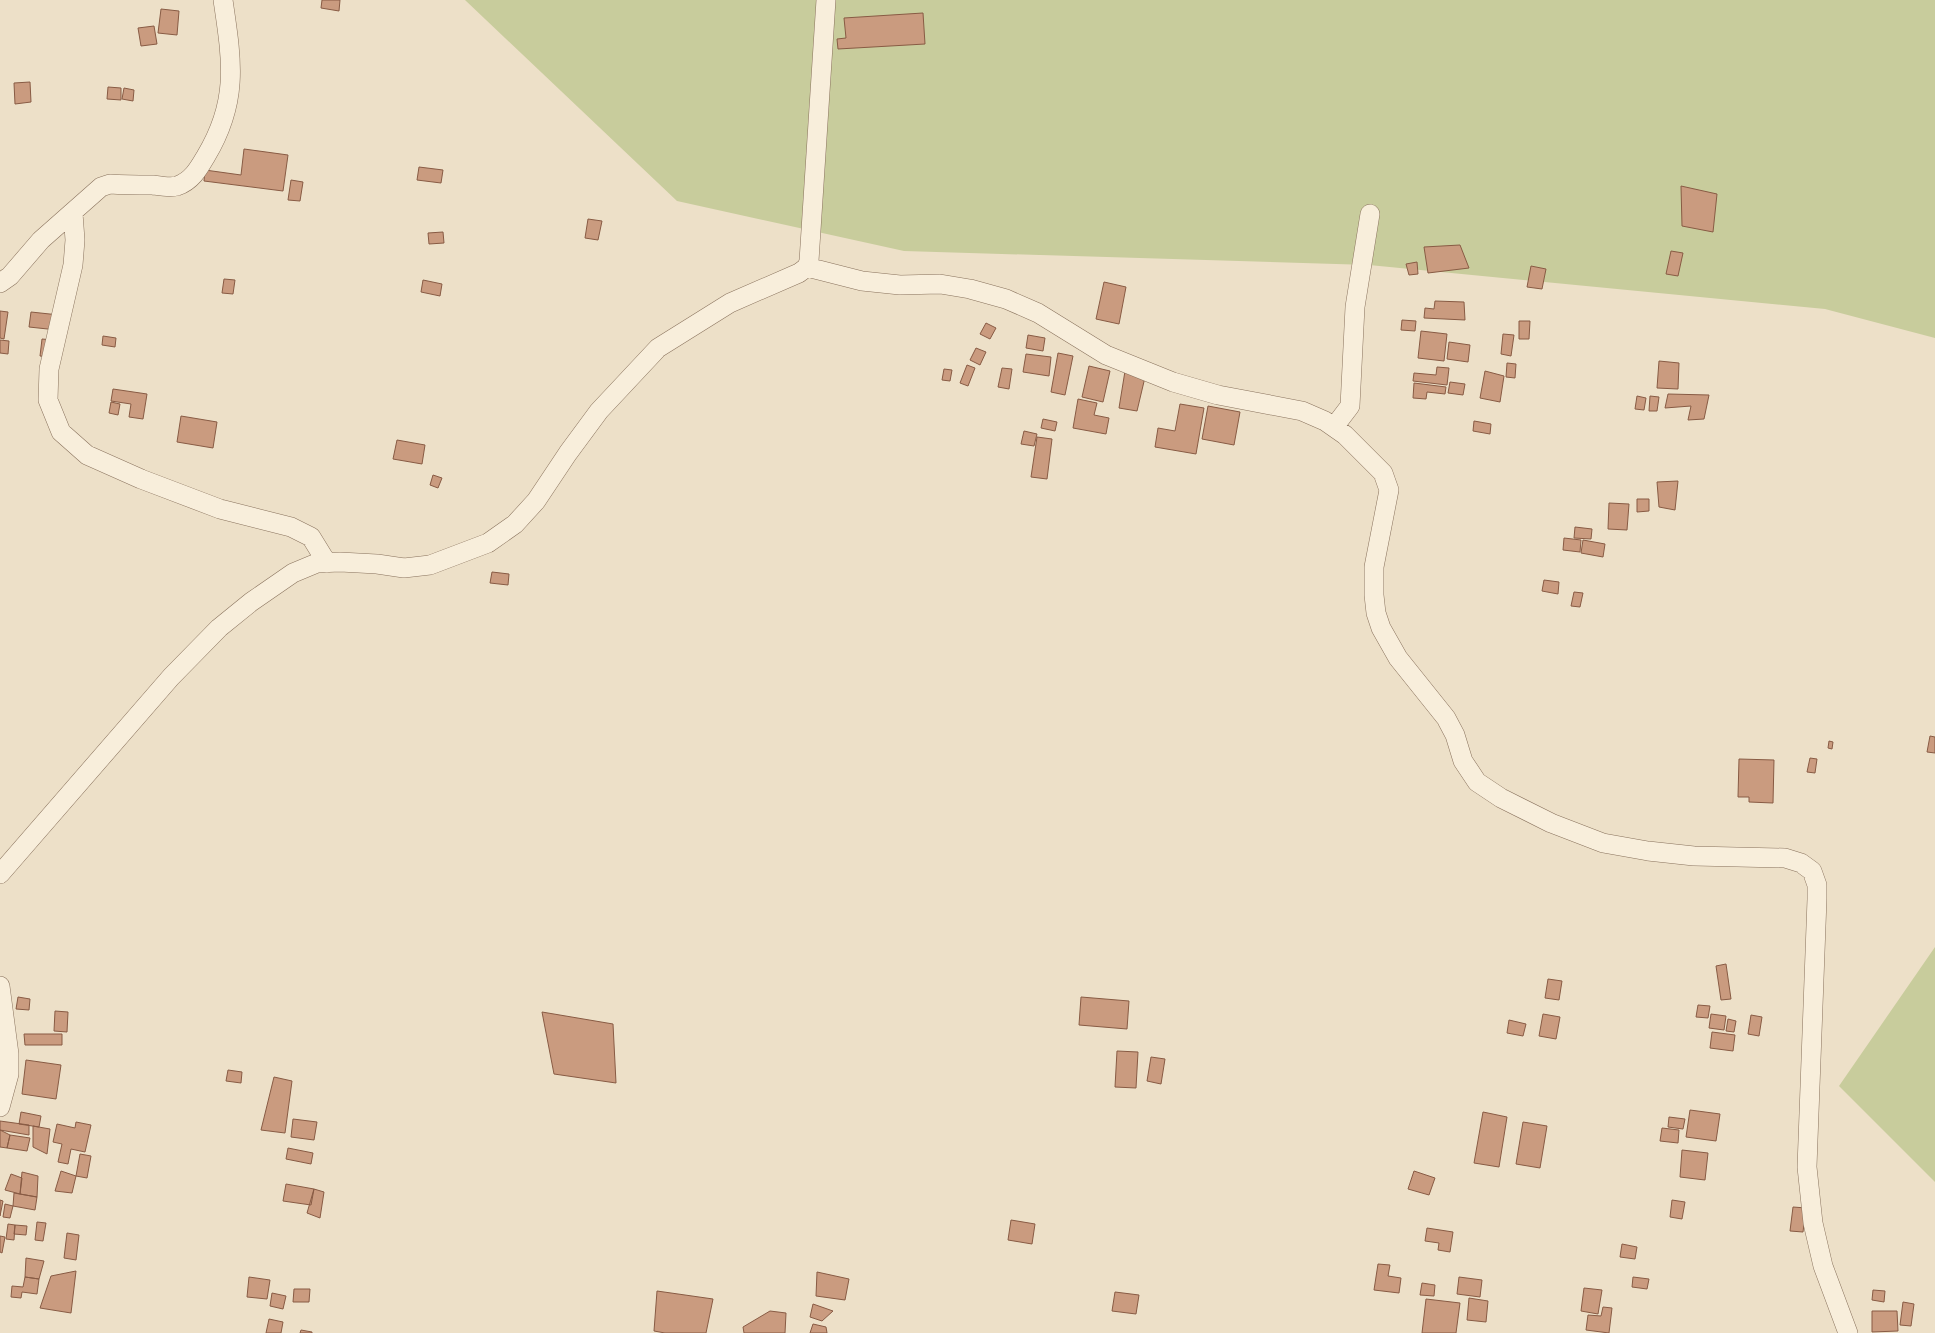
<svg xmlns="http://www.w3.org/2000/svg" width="1935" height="1333" font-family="Spectral,serif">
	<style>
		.green { fill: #c8cc9c }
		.building { fill: #ca9b7f; stroke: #885b44 }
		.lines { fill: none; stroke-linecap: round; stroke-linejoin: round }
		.minor-casing { stroke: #89725d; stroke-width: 20 }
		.minor { stroke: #f8eedb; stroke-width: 19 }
	</style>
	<rect width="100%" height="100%" fill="#ede0c8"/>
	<path class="green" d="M 465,0 L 1935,0 L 1935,338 L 1825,309 L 1369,265 L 904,251 L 677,201 Z
		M 1935,947 L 1935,1182 L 1839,1086 Z"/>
	<path class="building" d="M 322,0 L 340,0 L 339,11 L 321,8 Z
		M 161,9 L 179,11 L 177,35 L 158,33 Z
		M 923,13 L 925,44 L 838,49 L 837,39 L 846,38 L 844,18 Z
		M 154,26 L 157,44 L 141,46 L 138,28 Z
		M 30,82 L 31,102 L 15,104 L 14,83 Z
		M 108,87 L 121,88 L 121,100 L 107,99 Z
		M 124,88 L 134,90 L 133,101 L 122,99 Z
		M 244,149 L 288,155 L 283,191 L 204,181 L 205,170 L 241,175 Z
		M 419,167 L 443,170 L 441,183 L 417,180 Z
		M 291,180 L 303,182 L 300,201 L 288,200 Z
		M 1681,186 L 1717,194 L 1713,232 L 1682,226 Z
		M 588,219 L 602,221 L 598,240 L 585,238 Z
		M 443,232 L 444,243 L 429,244 L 428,233 Z
		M 1460,245 L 1469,268 L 1428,273 L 1424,247 Z
		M 1671,251 L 1683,253 L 1678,276 L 1666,274 Z
		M 1417,262 L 1418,274 L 1409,275 L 1406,264 Z
		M 1531,266 L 1546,269 L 1542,289 L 1527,287 Z
		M 224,279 L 235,280 L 233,294 L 222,293 Z
		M 423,280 L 442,284 L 440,296 L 421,292 Z
		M 1104,282 L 1126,287 L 1119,324 L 1096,319 Z
		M 1435,301 L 1464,302 L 1465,320 L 1424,318 L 1425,308 L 1434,309 Z
		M 0,311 L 8,312 L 4,339 L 0,338 Z
		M 31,312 L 59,315 L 57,330 L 29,327 Z
		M 1402,320 L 1416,321 L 1415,331 L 1401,330 Z
		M 1519,321 L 1530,321 L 1529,339 L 1519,339 Z
		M 986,323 L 996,328 L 990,339 L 980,334 Z
		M 1421,331 L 1447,334 L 1444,361 L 1418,358 Z
		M 1503,334 L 1514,335 L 1511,356 L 1501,354 Z
		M 1028,335 L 1045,338 L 1043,351 L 1026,348 Z
		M 103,336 L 116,338 L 115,347 L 102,345 Z
		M 42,339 L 53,340 L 51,357 L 40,356 Z
		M 0,340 L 9,341 L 8,354 L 0,353 Z
		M 1449,342 L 1470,345 L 1468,362 L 1447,359 Z
		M 976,348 L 986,352 L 980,365 L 970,360 Z
		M 1058,353 L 1073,356 L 1065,395 L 1051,392 Z
		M 1026,354 L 1051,357 L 1049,376 L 1023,372 Z
		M 1659,361 L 1679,363 L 1678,389 L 1657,388 Z
		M 1507,363 L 1516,364 L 1515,378 L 1506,377 Z
		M 967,365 L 975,368 L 968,386 L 960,383 Z
		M 1126,365 L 1146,373 L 1137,411 L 1119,408 Z
		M 1089,366 L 1110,371 L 1103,402 L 1082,397 Z
		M 1437,367 L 1449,368 L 1447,385 L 1413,381 L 1414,373 L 1436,375 Z
		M 1002,368 L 1012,369 L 1009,389 L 998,387 Z
		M 944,369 L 952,370 L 950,381 L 942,380 Z
		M 1485,371 L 1504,376 L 1500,402 L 1480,398 Z
		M 1450,382 L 1465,384 L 1463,395 L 1448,393 Z
		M 1414,383 L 1446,387 L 1445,394 L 1427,392 L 1426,399 L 1413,398 Z
		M 113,389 L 147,394 L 143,419 L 129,417 L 131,404 L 111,401 Z
		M 1668,394 L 1709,395 L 1704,419 L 1688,420 L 1691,406 L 1665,408 Z
		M 1637,396 L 1646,398 L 1644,410 L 1635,409 Z
		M 1650,396 L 1659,397 L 1657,411 L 1649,411 Z
		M 1078,399 L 1097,403 L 1094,415 L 1109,418 L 1106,434 L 1073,428 Z
		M 111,402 L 120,404 L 118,415 L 109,413 Z
		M 1180,404 L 1204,408 L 1196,454 L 1155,447 L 1158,428 L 1175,431 Z
		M 1208,406 L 1240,412 L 1234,445 L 1202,439 Z
		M 181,416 L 217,422 L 213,448 L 177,442 Z
		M 1043,419 L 1057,422 L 1055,431 L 1041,428 Z
		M 1474,421 L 1491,424 L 1490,434 L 1473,431 Z
		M 1024,431 L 1037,434 L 1034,446 L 1021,444 Z
		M 1037,437 L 1052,439 L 1047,479 L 1031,477 Z
		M 397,440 L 425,445 L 422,464 L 393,459 Z
		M 433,475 L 442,478 L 438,488 L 430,485 Z
		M 1678,481 L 1675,510 L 1659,507 L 1657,482 Z
		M 1637,499 L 1649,499 L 1649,511 L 1637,512 Z
		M 1609,503 L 1629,504 L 1627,530 L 1608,529 Z
		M 1575,527 L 1592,529 L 1591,539 L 1574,538 Z
		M 1564,538 L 1581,540 L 1580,552 L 1563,550 Z
		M 1583,540 L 1605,544 L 1603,557 L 1581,553 Z
		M 492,572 L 509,574 L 508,585 L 490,583 Z
		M 1544,580 L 1559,582 L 1558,594 L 1542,591 Z
		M 1574,592 L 1583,593 L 1580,607 L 1571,606 Z
		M 1930,736 L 1935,737 L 1935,753 L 1927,752 Z
		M 1829,741 L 1833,742 L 1832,749 L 1828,748 Z
		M 1810,758 L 1817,759 L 1815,773 L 1807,772 Z
		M 1739,759 L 1774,760 L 1773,803 L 1749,802 L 1749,797 L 1738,797 Z
		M 1726,964 L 1731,999 L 1721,1000 L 1716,966 Z
		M 1548,979 L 1562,981 L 1559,1000 L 1545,998 Z
		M 18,997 L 30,999 L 29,1010 L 16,1009 Z
		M 1081,997 L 1129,1001 L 1127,1029 L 1079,1025 Z
		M 1698,1005 L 1710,1006 L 1708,1018 L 1696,1017 Z
		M 55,1011 L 68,1012 L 67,1032 L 54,1031 Z
		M 542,1012 L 613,1024 L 616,1083 L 554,1074 Z
		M 1543,1014 L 1560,1017 L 1556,1039 L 1539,1036 Z
		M 1711,1014 L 1726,1016 L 1724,1030 L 1709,1028 Z
		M 1751,1015 L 1762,1017 L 1759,1036 L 1748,1034 Z
		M 1728,1019 L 1736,1021 L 1734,1032 L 1726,1031 Z
		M 1509,1020 L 1526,1024 L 1523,1036 L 1507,1033 Z
		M 1712,1032 L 1735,1035 L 1733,1051 L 1710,1048 Z
		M 24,1034 L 62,1034 L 62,1045 L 25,1045 Z
		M 1117,1051 L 1138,1052 L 1136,1088 L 1115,1087 Z
		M 1151,1057 L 1165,1059 L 1161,1084 L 1147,1081 Z
		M 26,1060 L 61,1065 L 56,1099 L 22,1094 Z
		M 228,1070 L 242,1072 L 241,1083 L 226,1081 Z
		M 274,1077 L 292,1081 L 285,1133 L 261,1130 Z
		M 1690,1110 L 1720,1114 L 1716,1141 L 1686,1137 Z
		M 21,1112 L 41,1116 L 39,1127 L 19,1124 Z
		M 1483,1112 L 1507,1117 L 1499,1167 L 1474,1163 Z
		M 1669,1117 L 1685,1119 L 1683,1129 L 1668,1127 Z
		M 293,1119 L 317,1122 L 314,1140 L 291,1137 Z
		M 0,1121 L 29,1125 L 29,1135 L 0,1130 Z
		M 76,1122 L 91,1125 L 85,1152 L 71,1149 L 68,1164 L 58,1162 L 62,1144 L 53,1142 L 57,1124 L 75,1128 Z
		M 1523,1122 L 1547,1126 L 1540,1168 L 1516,1164 Z
		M 33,1126 L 50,1129 L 47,1154 L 33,1147 Z
		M 1662,1128 L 1679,1130 L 1678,1143 L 1660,1141 Z
		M 0,1130 L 10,1135 L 7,1148 L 0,1147 Z
		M 10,1135 L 30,1138 L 27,1151 L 7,1148 Z
		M 288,1148 L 313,1153 L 311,1164 L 286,1159 Z
		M 1682,1150 L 1708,1153 L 1705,1180 L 1680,1177 Z
		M 80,1154 L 91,1156 L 87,1178 L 76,1176 Z
		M 61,1171 L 76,1176 L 72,1193 L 55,1191 Z
		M 1414,1171 L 1435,1178 L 1429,1195 L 1408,1189 Z
		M 22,1172 L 38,1176 L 37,1197 L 20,1194 Z
		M 11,1174 L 22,1178 L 20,1194 L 5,1190 Z
		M 286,1184 L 314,1189 L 311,1205 L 283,1201 Z
		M 314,1189 L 324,1192 L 320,1218 L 307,1213 Z
		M 14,1193 L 37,1197 L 35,1210 L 13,1206 Z
		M 0,1200 L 3,1201 L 0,1216 Z
		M 1672,1200 L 1685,1202 L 1682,1219 L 1670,1217 Z
		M 5,1204 L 13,1206 L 10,1218 L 3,1217 Z
		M 1793,1207 L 1806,1208 L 1803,1232 L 1790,1231 Z
		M 1011,1220 L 1035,1224 L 1032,1244 L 1008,1240 Z
		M 37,1222 L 46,1223 L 43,1241 L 35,1240 Z
		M 8,1224 L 15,1225 L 14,1240 L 6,1239 Z
		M 15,1225 L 27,1226 L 26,1235 L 14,1234 Z
		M 1427,1228 L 1453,1232 L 1450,1252 L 1438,1250 L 1439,1243 L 1425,1241 Z
		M 67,1233 L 79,1235 L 76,1260 L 64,1258 Z
		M 0,1236 L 5,1237 L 2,1253 L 0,1252 Z
		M 1622,1244 L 1637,1247 L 1635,1259 L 1620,1257 Z
		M 26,1258 L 44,1261 L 39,1279 L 25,1277 Z
		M 1378,1264 L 1390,1265 L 1388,1276 L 1401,1278 L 1399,1293 L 1374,1290 Z
		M 76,1271 L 71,1313 L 40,1308 L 51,1276 Z
		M 817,1272 L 849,1279 L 845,1300 L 816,1296 Z
		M 25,1277 L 39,1279 L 37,1294 L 22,1292 L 21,1298 L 11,1297 L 12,1286 L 23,1287 Z
		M 249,1277 L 270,1280 L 267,1299 L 247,1297 Z
		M 1459,1277 L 1482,1280 L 1480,1297 L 1457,1294 Z
		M 1633,1277 L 1649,1279 L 1647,1289 L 1632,1287 Z
		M 1422,1283 L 1435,1285 L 1434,1296 L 1420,1295 Z
		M 1584,1288 L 1602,1290 L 1598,1314 L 1581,1311 Z
		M 294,1289 L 310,1289 L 309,1302 L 293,1302 Z
		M 1873,1290 L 1885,1291 L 1884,1302 L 1872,1300 Z
		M 657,1291 L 713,1299 L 706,1333 L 665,1333 L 654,1331 Z
		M 1115,1292 L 1139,1295 L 1136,1314 L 1112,1311 Z
		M 272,1293 L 286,1296 L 283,1309 L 270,1306 Z
		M 1469,1298 L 1488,1301 L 1486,1322 L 1467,1320 Z
		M 1426,1299 L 1460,1303 L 1456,1333 L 1422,1333 Z
		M 1903,1302 L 1914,1304 L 1911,1326 L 1900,1325 Z
		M 813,1304 L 833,1311 L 822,1321 L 810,1317 Z
		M 1603,1307 L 1612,1308 L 1609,1333 L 1586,1330 L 1588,1315 L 1601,1316 Z
		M 770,1311 L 786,1313 L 785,1333 L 744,1333 L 743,1327 Z
		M 1872,1311 L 1897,1311 L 1898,1331 L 1872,1332 Z
		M 269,1319 L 283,1322 L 281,1333 L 266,1333 Z
		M 813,1324 L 826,1327 L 827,1333 L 810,1333 Z
		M 301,1330 L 312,1332 L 312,1333 L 300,1333 Z"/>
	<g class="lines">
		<defs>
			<path id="minor" d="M 73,213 L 75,240 L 73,265 L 49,369 L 48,400 L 61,432 L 87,455 L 141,479 L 220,509 L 291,527 L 311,537 L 327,563
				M 807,267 L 862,281 L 900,285 L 940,284 L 970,289 L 1006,299 L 1038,313 L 1106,355 L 1173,382 L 1218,395 L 1302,411 L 1325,421 L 1345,435 L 1383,473 L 1389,490 L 1374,567 L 1374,595 L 1376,613 L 1381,628 L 1398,658 L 1446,718 L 1455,735 L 1463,761 L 1477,782 L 1501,798 L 1551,823 L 1603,843 L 1648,851 L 1694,856 L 1785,858 L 1801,863 L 1812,871 L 1817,885 L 1817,899 L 1807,1167 L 1813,1223 L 1823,1266 L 1848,1333
				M 0,283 L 10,276 L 41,240 L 101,187 L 110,184 C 124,185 139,185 153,185 C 160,186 170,188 177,186 C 192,181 199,168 206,156 C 239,101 232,61 223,0
				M 1334,427 L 1350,406 L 1355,307 L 1370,214
				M 0,874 L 171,677 L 219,628 L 251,602 L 293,573 L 317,563 L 340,562 L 377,564 L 404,568 L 430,565 L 488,543 L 515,524 L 536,501 L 568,453 L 599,411 L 658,348 L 730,303 L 799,273 L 807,267 L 809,261 L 826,0
				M 0,986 L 9,1054 L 9,1074 L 0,1107"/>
		</defs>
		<use href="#minor" class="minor-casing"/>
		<use href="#minor" class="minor"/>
	</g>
</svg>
